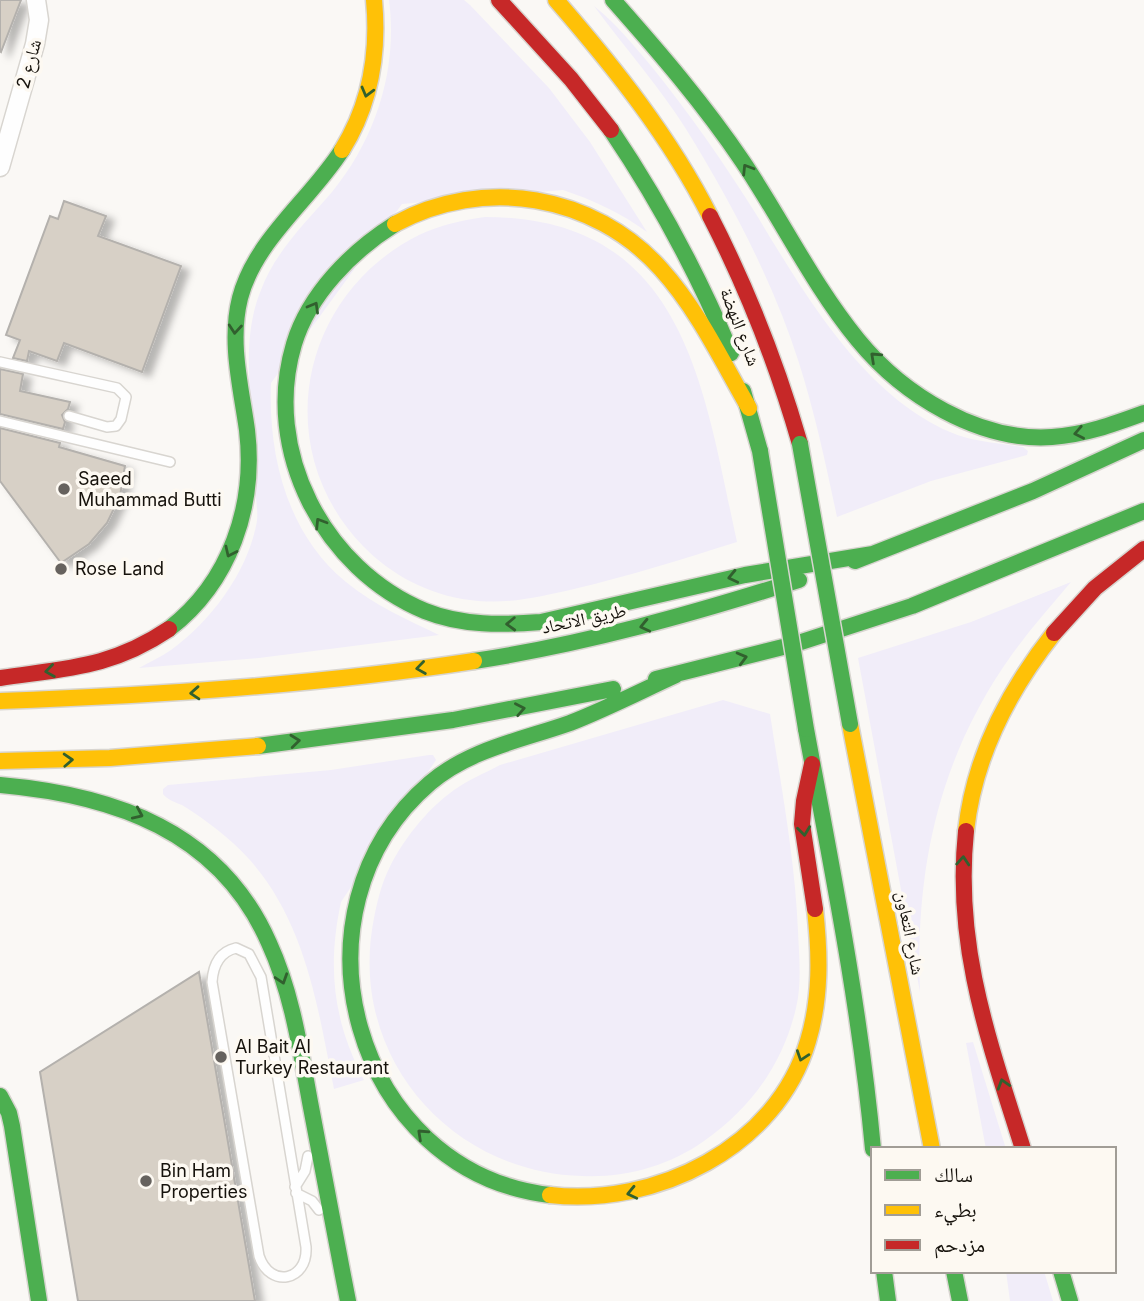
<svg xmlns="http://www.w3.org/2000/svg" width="1144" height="1301" font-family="Inter,'Noto Naskh Arabic',sans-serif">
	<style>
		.green { fill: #f1edf9 }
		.building { fill: #d7d0c6; stroke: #b4b1ad; stroke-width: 2; filter: url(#shadow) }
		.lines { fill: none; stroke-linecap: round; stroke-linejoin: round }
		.lane-casing { stroke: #d8d5d0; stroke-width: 12 }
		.street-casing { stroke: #d8d5d0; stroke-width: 21 }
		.fast-casing { stroke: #d8d5d0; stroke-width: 19 }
		.slow-casing { stroke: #d8d5d0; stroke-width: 19 }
		.jam-casing { stroke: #d8d5d0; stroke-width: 19 }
		.lane { stroke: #fefefe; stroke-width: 9 }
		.street { stroke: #fefefe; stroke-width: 18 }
		.fast { stroke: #4caf50; stroke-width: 16 }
		.slow { stroke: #ffc107; stroke-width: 16 }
		.jam { stroke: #c62828; stroke-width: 16 }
		.fast-bridge-casing { stroke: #d8d5d0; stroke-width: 19; stroke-linecap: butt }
		.fast-bridge { stroke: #4caf50; stroke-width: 16 }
		.oneway { stroke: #31602e }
		.poi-dot { fill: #66625e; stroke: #fdf9f2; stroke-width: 2.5 }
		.labels { text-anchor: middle; stroke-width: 7; stroke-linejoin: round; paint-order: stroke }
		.street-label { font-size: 18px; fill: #16120c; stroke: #fdf9f2 }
		.poi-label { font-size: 18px; fill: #16120c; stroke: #fdf9f2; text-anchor: start }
	</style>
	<defs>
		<filter id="shadow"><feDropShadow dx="8" dy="4.5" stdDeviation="3.5" flood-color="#0004"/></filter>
	</defs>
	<rect width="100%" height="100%" fill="#faf8f5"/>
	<path class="green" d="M 389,0 L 464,0 L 470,5 L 549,88 L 590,142 L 647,232 C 621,213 593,200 563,190 L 402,204 L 271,383 C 268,455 287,534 346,582 C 374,605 406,619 439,635 L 259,658 L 139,668 C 149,662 161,657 171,650 C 210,622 246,574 256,526 C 259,515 256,501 255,489 C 254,458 252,426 250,394 C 248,359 247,324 261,290 C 275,252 306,222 332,192 C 376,138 398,69 389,0 Z
		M 594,6 C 617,24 634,46 652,67 C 690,114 724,163 756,214 C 804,293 862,394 950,432 C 973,442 999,443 1023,447 L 1028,451 L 1027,455 L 931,481 L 837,517 C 826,465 815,413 799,363 C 773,281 731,202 686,129 C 659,86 624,47 594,6 Z
		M 485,217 C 686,217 703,387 737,542 C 683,559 629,576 574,589 C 539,597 506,605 470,600 C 429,595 391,575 363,546 C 269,449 299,295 419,235 C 440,225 462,220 485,217 Z
		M 1071,582 C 1052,605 1031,628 1013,653 C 939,756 915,868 920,992 L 858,658 L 971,622 Z
		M 723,700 L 770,714 C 781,786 795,858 798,931 C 799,956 802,984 796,1008 C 783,1064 751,1108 704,1141 C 669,1166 625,1178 582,1176 C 446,1172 347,1052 374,918 C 377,903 381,886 387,873 C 401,842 426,810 454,790 C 468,780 485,773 500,765 Z
		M 429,755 L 433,755 L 436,760 L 341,902 C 327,967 333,1021 364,1080 L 334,1089 C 318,1008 306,923 249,859 C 230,838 206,820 182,805 C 177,803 166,799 163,794 C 163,793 163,791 163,789 L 168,785 L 331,770 Z
		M 973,1042 L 1006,1149 L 986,1149 L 966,1043 Z
		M 1006,1271 L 1044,1271 L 1053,1301 L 1010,1301 Z"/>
	<path class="building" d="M 0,0 L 21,0 L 1,52 L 0,51 Z
		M 64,201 L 106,216 L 98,236 L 181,266 L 142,372 L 64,343 L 57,361 L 29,351 L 27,361 L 13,358 L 20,340 L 6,335 L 50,216 L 58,219 Z
		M 0,369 L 23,374 L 20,391 L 70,402 L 68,409 L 62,415 L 65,422 L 63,429 L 0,414 Z
		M 0,428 L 60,443 L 59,447 L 125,466 L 120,496 L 107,523 L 89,544 L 61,563 L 0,481 Z
		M 199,972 L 255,1301 L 78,1301 L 40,1072 Z"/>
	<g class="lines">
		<defs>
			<path id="lane" d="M 0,362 L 117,388 L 126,397 L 121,419 L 116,426 L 107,427 L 69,416
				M 0,421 L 170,462
				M 236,948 L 249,954 L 261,977 L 306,1247 C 308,1281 270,1289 259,1256 L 212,982 C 213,966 219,952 236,948 Z
				M 295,1187 L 305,1171 L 308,1156
				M 296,1193 L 312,1201 L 319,1210"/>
			<path id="street" d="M 0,167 L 35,44 L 39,20 L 36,0"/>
			<path id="fast" d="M 613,0 C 659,52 704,104 743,162 C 782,220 813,285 858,340 C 903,395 979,442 1052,437 C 1084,435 1114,424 1144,413
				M 611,130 C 659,201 698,274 731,353
				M 395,224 C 352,251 309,294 294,344 C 262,451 324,569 425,611 C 462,626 503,625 541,622 L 745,575 L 873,554
				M 743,391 L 760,451
				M 855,561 L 1033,491 L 1144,440
				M 169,629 C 230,582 256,506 247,430 C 241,387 229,342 240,298 C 255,240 310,200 342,150
				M 474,661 C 585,644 692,614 799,580
				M 656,679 L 795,644 L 912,606 L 1144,511
				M 806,729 C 832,869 860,1007 873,1149
				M 258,746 L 453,720 L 613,689
				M 0,785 C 114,795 220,831 269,943 C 292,993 300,1048 310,1102 C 323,1169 335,1235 348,1301
				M 0,1096 L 9,1113 L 12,1126 L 39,1301
				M 550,1195 C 353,1172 281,910 430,783 C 470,749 522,740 570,723 C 606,709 641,691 676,675
				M 884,1271 L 888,1301
				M 954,1271 L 960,1301
				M 1061,1271 L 1070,1301"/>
			<path id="slow" d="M 556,0 C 614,67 670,137 710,216
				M 342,150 C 370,105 379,53 374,0
				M 395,224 C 483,176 594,194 661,269 C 698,310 722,361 749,408
				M 0,701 C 159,695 317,685 474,661
				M 850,724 L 932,1149
				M 0,761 L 110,758 L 258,746
				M 966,831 C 974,757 1009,690 1054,633
				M 550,1195 C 655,1207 777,1148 808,1041 C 821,998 820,954 815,909"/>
			<path id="jam" d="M 499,0 L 571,79 L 611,130
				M 710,216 C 748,290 777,364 800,444
				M 1054,633 L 1095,588 L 1144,549
				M 0,678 C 67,668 111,668 169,629
				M 812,764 L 804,801 L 802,824 L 815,909
				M 966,831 C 954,946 989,1041 1023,1149"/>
		</defs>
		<use href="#lane" class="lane-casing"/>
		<use href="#street" class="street-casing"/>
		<use href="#fast" class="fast-casing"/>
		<use href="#slow" class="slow-casing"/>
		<use href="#jam" class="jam-casing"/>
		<use href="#lane" class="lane"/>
		<use href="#street" class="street"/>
		<use href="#fast" class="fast"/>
		<use href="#slow" class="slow"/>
		<use href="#jam" class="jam"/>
		<defs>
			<path id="fast-bridge" d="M 800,444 L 850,724
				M 760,451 L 806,729"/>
		</defs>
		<use href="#fast-bridge" class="fast-bridge-casing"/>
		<use href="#fast-bridge" class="fast-bridge"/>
	</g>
	<defs><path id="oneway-chevron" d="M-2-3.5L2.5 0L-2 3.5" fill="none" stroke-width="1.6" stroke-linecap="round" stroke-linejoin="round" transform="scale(1.75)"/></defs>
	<g class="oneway">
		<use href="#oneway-chevron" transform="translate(367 92) rotate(105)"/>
		<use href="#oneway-chevron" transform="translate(747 169) rotate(-122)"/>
		<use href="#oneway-chevron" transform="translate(314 307) rotate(-60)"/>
		<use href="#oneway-chevron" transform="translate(235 329) rotate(95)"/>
		<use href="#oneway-chevron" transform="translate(875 357) rotate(-137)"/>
		<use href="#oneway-chevron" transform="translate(1079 433) rotate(169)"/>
		<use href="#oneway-chevron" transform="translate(320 523) rotate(-122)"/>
		<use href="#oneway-chevron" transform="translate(230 552) rotate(115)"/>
		<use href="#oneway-chevron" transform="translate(733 577) rotate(167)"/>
		<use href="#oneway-chevron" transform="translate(511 624) rotate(178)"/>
		<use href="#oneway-chevron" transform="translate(645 626) rotate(167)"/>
		<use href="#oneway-chevron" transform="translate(742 658) rotate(-15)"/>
		<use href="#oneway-chevron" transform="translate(421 668) rotate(172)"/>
		<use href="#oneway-chevron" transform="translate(50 671) rotate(172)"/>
		<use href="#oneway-chevron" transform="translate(195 693) rotate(176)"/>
		<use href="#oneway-chevron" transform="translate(520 709) rotate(-11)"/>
		<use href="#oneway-chevron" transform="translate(295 741) rotate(-6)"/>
		<use href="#oneway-chevron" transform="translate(68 760) rotate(-3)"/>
		<use href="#oneway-chevron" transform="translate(138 814) rotate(24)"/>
		<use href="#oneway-chevron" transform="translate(804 831) rotate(83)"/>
		<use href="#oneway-chevron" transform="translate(963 861) rotate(-86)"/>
		<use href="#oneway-chevron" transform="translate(282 979) rotate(72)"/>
		<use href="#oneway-chevron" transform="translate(802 1056) rotate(109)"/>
		<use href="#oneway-chevron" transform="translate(1003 1084) rotate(-107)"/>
		<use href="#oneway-chevron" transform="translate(422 1134) rotate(-137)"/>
		<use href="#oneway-chevron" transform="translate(632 1193) rotate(167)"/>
	</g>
	<g class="poi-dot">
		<circle cx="64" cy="489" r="7"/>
		<circle cx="61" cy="569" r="7"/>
		<circle cx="221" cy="1057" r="7"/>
		<circle cx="146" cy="1181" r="7"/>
	</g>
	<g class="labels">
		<g class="street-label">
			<text transform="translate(29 64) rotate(-75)" y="6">شارع 2</text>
			<text transform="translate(740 327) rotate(69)" y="6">شارع النهضة</text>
			<text transform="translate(584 619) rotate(-12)" y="6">طريق الاتحاد</text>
			<text transform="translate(910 933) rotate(79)" y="6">شارع التعاون</text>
		</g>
		<g class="poi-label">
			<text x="78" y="485">Saeed<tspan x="78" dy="21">Muhammad Butti</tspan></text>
			<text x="75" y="575">Rose Land</text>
			<text x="235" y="1053">Al Bait Al<tspan x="235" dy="21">Turkey Restaurant</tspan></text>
			<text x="160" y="1177">Bin Ham<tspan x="160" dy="21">Properties</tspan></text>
		</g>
	</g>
	<rect x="871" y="1147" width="245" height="126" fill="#fdf9f2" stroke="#a19d96" stroke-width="2"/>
	<rect x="885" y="1170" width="35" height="10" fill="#4caf50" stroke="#a19d96" stroke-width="2"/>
	<text x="934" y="1182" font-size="21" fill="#16120c">سالك</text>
	<rect x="885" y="1205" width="35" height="10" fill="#ffc107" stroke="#a19d96" stroke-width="2"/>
	<text x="934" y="1217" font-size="21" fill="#16120c">بطيء</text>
	<rect x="885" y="1240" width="35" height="10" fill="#c62828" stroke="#a19d96" stroke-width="2"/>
	<text x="934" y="1252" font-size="21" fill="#16120c">مزدحم</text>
</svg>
